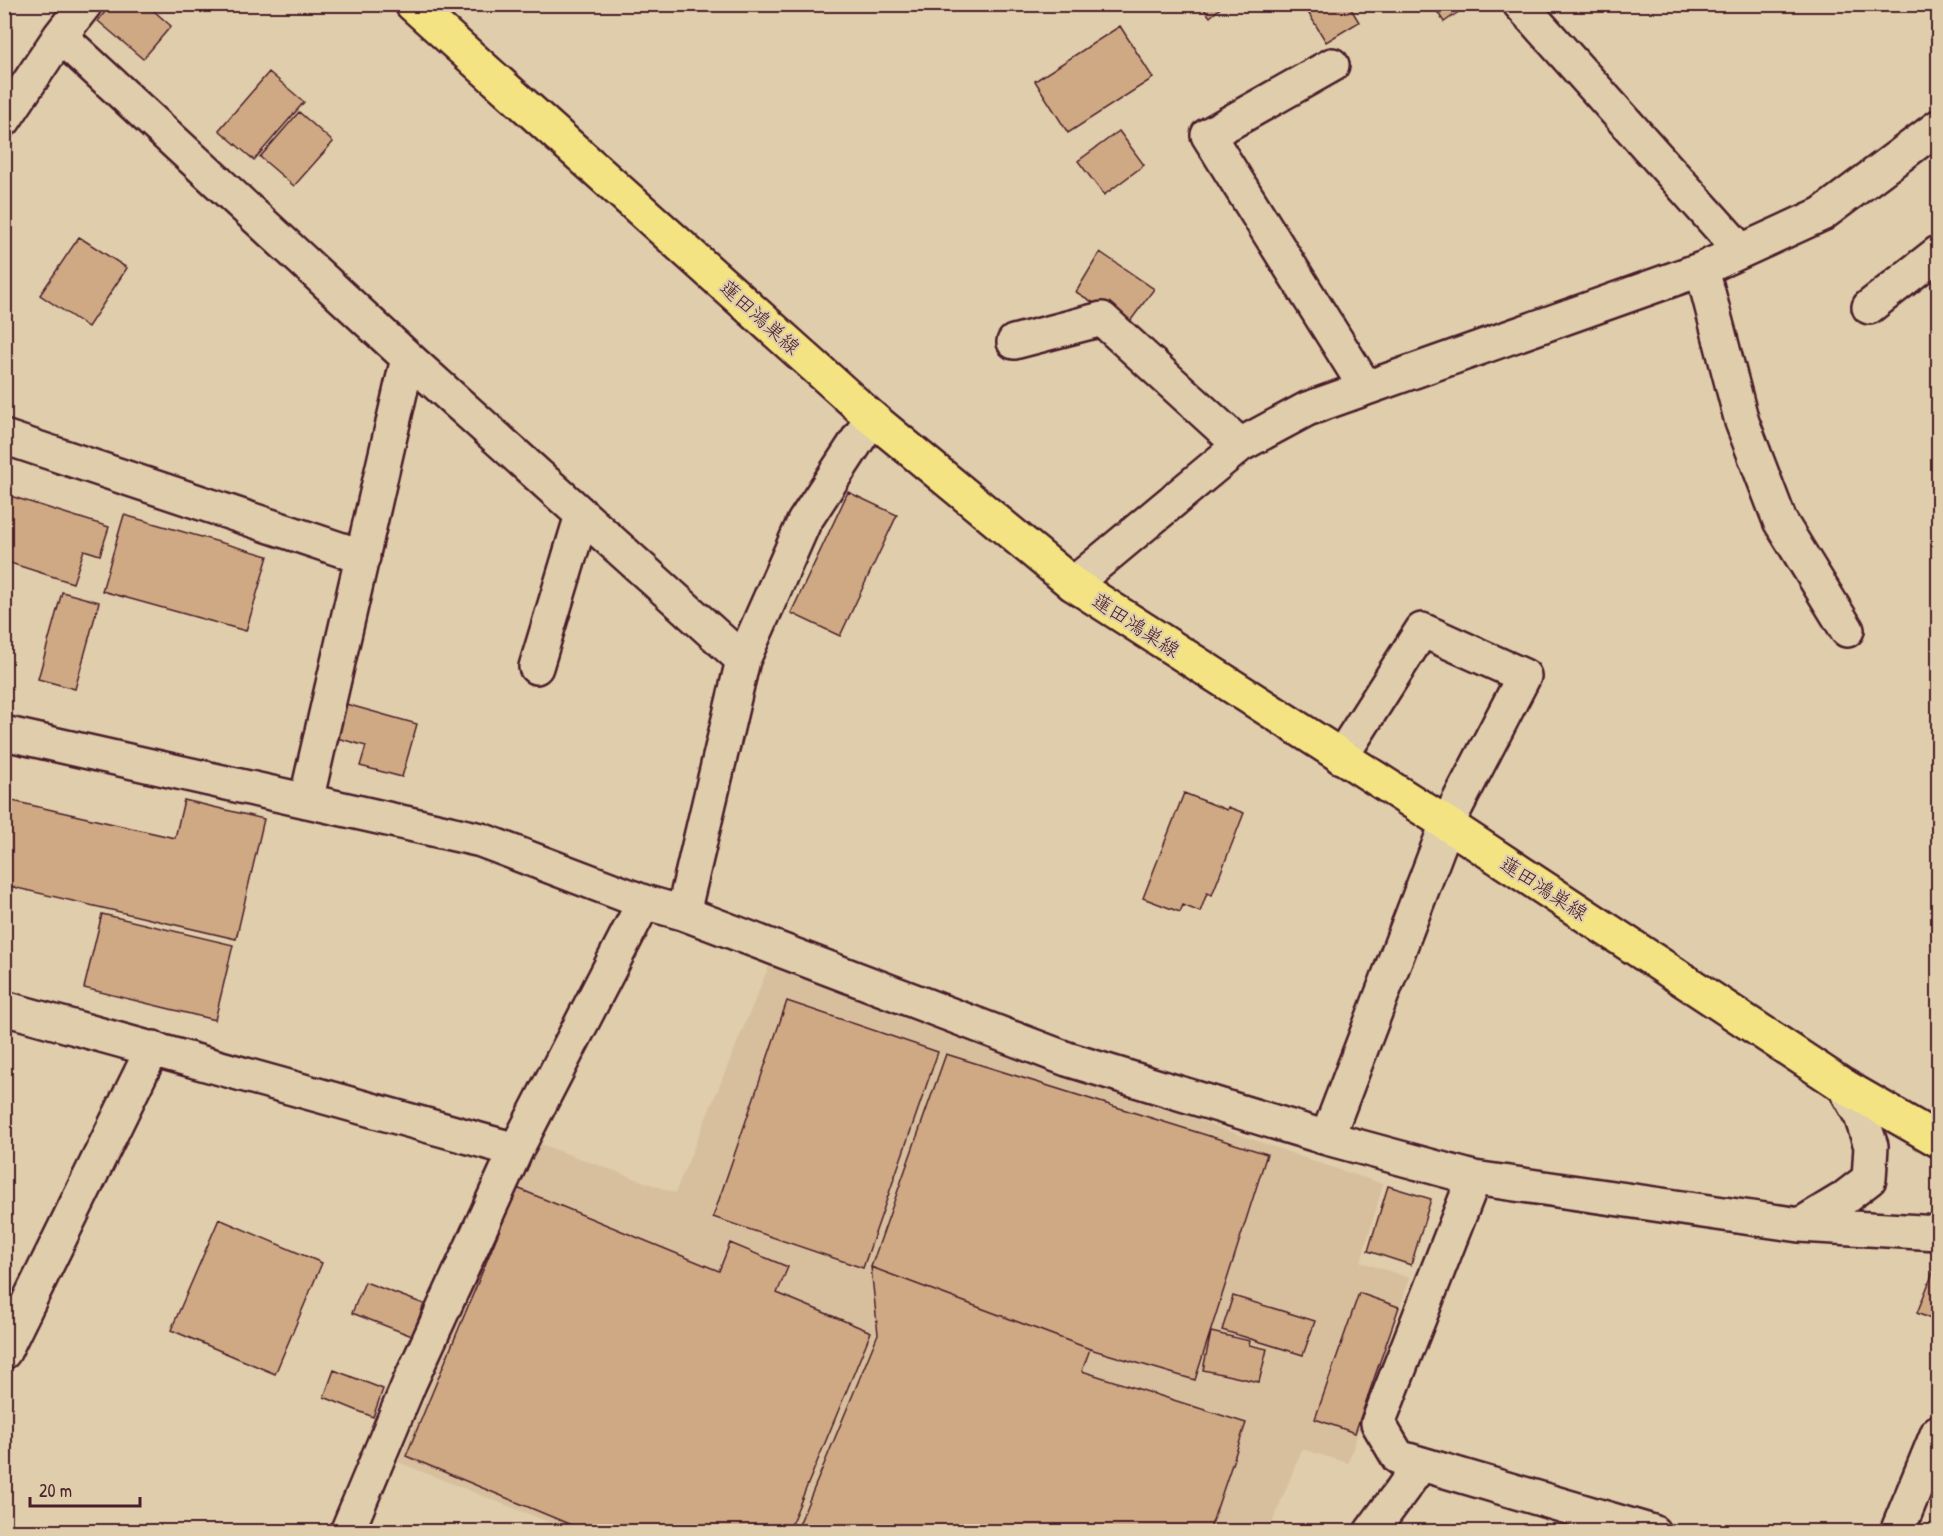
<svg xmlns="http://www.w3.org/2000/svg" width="1943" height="1536" font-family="'Patrick Hand','Klee One',sans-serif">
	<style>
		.built { fill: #d7bf9d }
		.building { fill: #cfa984; stroke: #4a1f2b; stroke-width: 1.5 }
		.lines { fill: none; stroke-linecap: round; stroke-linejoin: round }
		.minor-casing { stroke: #4a1f2b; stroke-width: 38 }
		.major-casing { stroke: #4a1f2b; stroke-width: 38 }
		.minor { stroke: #dfcdab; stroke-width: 33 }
		.major { stroke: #f4e382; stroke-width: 33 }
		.labels { text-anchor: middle; stroke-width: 4.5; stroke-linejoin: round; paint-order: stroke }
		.street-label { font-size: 20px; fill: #4a1f2b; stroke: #dfcdab }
	</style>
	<rect width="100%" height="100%" fill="#dfcdab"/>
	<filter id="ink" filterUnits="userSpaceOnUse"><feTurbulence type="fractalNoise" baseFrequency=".0167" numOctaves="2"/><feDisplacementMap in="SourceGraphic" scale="12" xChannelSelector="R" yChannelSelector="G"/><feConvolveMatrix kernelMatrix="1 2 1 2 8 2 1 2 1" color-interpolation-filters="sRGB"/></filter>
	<g filter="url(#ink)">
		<path class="built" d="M 769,966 L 1319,1163 L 1383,1184 L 1361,1262 L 1410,1278 L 1348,1463 L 1302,1449 L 1269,1531 L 571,1531 L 398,1462 L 535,1142 L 675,1193 Z"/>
		<path class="building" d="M 111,4 L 146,4 L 171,26 L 143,59 L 98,21 Z
			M 1200,4 L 1225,4 L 1210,17 Z
			M 1303,4 L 1348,4 L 1359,22 L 1326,42 Z
			M 1432,4 L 1470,4 L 1444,22 Z
			M 1120,26 L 1153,78 L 1068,133 L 1035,81 Z
			M 269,72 L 304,102 L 254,160 L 219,130 Z
			M 299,112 L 333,142 L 294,186 L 260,157 Z
			M 1119,131 L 1144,165 L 1104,195 L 1078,161 Z
			M 79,237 L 127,268 L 88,327 L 40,295 Z
			M 1100,252 L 1154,289 L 1128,324 L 1076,292 Z
			M 848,492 L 897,515 L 840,636 L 791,613 Z
			M 4,494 L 109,527 L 100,555 L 84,550 L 73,583 L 4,561 Z
			M 124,515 L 268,556 L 246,631 L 102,591 Z
			M 62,592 L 99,602 L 75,689 L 38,679 Z
			M 346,704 L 417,724 L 402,777 L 360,766 L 366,746 L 337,738 Z
			M 1184,793 L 1227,810 L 1228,807 L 1244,813 L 1212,895 L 1207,893 L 1200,912 L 1183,905 L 1180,912 L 1143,898 Z
			M 4,799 L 175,838 L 184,800 L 264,819 L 236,939 L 4,885 Z
			M 102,914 L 233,945 L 215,1020 L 84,988 Z
			M 787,1001 L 938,1052 L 863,1268 L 713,1217 Z
			M 946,1054 L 1267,1154 L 1195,1380 L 1090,1349 L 871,1267 Z
			M 1388,1186 L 1431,1199 L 1411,1265 L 1368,1251 Z
			M 517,1188 L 719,1271 L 730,1243 L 788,1267 L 777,1293 L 871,1332 L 788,1532 L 588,1532 L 406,1456 Z
			M 219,1219 L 322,1263 L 275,1374 L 171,1330 Z
			M 871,1267 L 1090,1349 L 1082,1371 L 1246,1423 L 1209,1532 L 796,1532 L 878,1334 Z
			M 1934,1270 L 1938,1270 L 1938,1322 L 1917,1313 Z
			M 365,1282 L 424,1304 L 412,1336 L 352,1313 Z
			M 1359,1293 L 1399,1307 L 1355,1433 L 1315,1419 Z
			M 1233,1296 L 1315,1321 L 1303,1355 L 1222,1330 Z
			M 1211,1332 L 1250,1341 L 1249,1345 L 1267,1349 L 1259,1382 L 1203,1370 Z
			M 334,1370 L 383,1389 L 373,1417 L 324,1397 Z"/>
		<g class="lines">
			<defs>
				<path id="minor" d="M 1520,4 L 1741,251
					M 60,36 L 408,358 L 743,660
					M 1332,65 L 1208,135 L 1366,388
					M 4,120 L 60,36 L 85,4
					M 1702,269 L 1742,422 L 1780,521 L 1847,630
					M 1869,307 L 1938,253
					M 1014,342 L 1102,319 L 1240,445
					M 4,437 L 363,557
					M 1073,584 L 1240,445 L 1307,409 L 1702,269 L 1822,214 L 1938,127
					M 536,667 L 582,515
					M 4,733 L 481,840 L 644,902 L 683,913 L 1067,1059 L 1327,1138 L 1474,1178 L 1800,1225 L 1938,1233
					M 306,801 L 408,358
					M 683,913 L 743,660 L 804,522 L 872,418
					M 4,1008 L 516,1150
					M 1327,1138 L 1447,824 L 1524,676 L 1422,630 L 1341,757
					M 1474,1178 L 1378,1423 L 1398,1457 L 1653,1532
					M 1800,1225 L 1843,1199 L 1869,1179 L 1871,1146 L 1861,1116 L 1844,1086
					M 4,1352 L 153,1048
					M 347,1532 L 409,1384 L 516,1150 L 644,902
					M 1371,1532 L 1421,1464
					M 1897,1532 L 1938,1432"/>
				<path id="major" d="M 412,4 L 872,418 L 1073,584 L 1447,824 L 1844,1086 L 1938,1140"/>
			</defs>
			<use href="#minor" class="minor-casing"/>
			<use href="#major" class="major-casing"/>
			<use href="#minor" class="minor"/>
			<use href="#major" class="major"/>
		</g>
	</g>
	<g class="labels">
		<g class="street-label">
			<text transform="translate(760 317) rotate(42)" y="7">蓮田鴻巣線</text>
			<text transform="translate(1136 625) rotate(33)" y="7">蓮田鴻巣線</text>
			<text transform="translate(1544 888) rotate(33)" y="7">蓮田鴻巣線</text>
		</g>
	</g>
	<rect width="1943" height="1536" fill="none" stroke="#dfcdab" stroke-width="24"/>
	<rect x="12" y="12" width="1919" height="1512" fill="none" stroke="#4a1f2b" stroke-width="2" filter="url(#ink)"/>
	<path d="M30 1497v9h110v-9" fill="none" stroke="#4a1f2b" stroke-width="3"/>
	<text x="39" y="1497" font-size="18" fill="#4a1f2b" stroke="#dfcdab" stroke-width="4.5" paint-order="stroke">20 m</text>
</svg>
